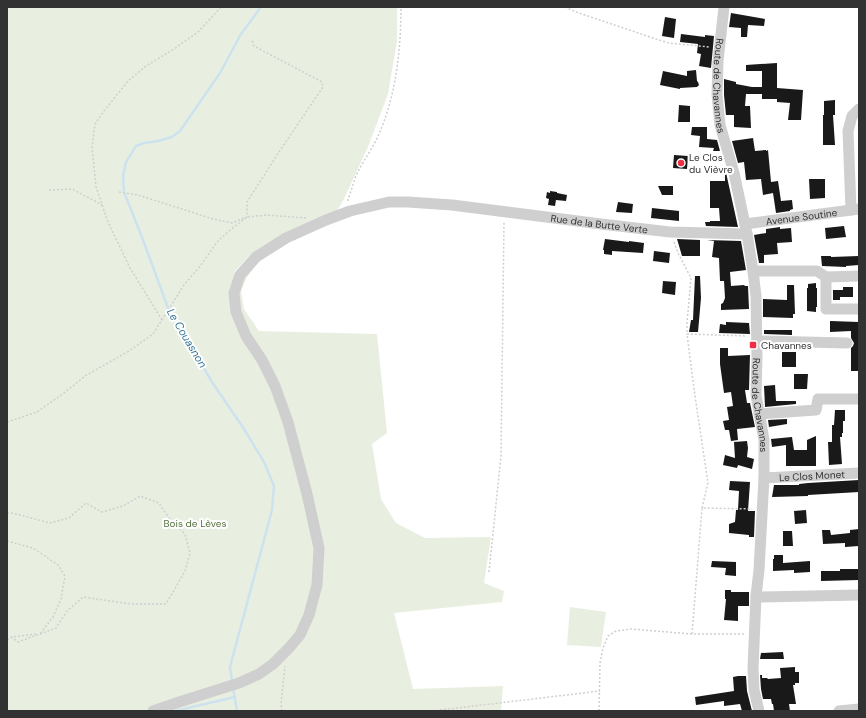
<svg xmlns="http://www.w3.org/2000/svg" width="866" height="718" font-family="'DM Sans',sans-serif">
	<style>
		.green { fill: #e9efe0 }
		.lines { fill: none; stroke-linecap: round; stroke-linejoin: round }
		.stream { stroke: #cce2ef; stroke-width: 2.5 }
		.building { fill: #191919 }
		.path { stroke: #cfcfcf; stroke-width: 1.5; stroke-dasharray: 2 2; stroke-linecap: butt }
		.minor { stroke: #cfcfcf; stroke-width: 11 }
		.poi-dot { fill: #ef2f42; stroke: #fff; stroke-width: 1.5 }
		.labels { text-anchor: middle; stroke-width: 4; stroke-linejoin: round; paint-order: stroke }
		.street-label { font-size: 10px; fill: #323232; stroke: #fff }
		.poi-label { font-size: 10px; fill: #323232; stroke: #fff; text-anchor: start }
		.park-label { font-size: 10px; fill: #56713c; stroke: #fff }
		.water-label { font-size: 11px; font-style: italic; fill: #3a789a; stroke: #fff }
	</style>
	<rect width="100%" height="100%" fill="#fff"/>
	<path class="green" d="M 7,7 L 397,7 L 397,41 L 388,94 L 368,147 L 343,201 L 335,214 L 251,254 L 235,271 L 230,297 L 241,316 L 238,293 L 243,276 L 261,259 L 247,277 L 241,291 L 244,309 L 259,331 L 377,334 L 387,433 L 372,444 L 381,499 L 396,523 L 425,538 L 491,537 L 484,583 L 504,591 L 502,602 L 394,613 L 413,689 L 503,686 L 501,711 L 7,711 Z
		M 570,607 L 606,612 L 601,647 L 567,645 Z"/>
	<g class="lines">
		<path class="stream" d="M 232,681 L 230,667 L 272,510 L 274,486 L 264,462 L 244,429 L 212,382 L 183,333 L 171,316 L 143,240 L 124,192 L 123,176 L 126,162 L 136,146 L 144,143 L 158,141 L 172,137 L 180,131 L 220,73 L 241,34 L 261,7
			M 233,688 L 237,711
			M 175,711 L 235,697"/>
	</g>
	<path class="building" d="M 731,13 L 765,19 L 764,26 L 748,25 L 747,37 L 741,37 L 741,28 L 729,27 Z
		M 665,17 L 676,19 L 674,38 L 662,36 Z
		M 681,34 L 705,37 L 705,35 L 714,36 L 711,68 L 699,66 L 701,54 L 697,53 L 698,44 L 680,42 Z
		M 777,63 L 777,88 L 803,90 L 801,120 L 788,120 L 790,103 L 777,102 L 777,99 L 762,99 L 762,94 L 746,94 L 745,106 L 750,106 L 751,128 L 734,127 L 734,115 L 726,115 L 724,95 L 724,79 L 736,82 L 736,84 L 752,87 L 762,87 L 762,71 L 746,71 L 746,65 Z
		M 696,70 L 697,81 L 698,82 L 699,85 L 697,87 L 680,88 L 680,89 L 660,85 L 663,71 L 687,76 L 687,71 Z
		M 835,100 L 835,115 L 833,115 L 835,145 L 823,145 L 823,115 L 824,115 L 824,101 Z
		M 679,105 L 690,106 L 690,122 L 678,122 Z
		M 692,127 L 707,127 L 707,139 L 717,140 L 720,151 L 713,151 L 714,148 L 699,147 L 700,136 L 691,135 Z
		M 753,138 L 755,151 L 766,150 L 766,151 L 768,150 L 771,182 L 778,181 L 781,201 L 792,200 L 793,209 L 790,210 L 790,211 L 776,213 L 773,193 L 763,195 L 761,179 L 746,180 L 744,162 L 738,163 L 732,141 Z
		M 674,155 L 688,156 L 687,169 L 673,168 Z
		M 725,168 L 738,227 L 706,226 L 705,222 L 710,222 L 710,221 L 720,221 L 719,208 L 710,208 L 710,181 L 725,181 Z
		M 809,179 L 825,179 L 825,198 L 810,199 Z
		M 658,186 L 673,186 L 673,195 L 662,195 Z
		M 550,191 L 557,192 L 557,193 L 567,195 L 566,201 L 556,200 L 555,206 L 548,205 L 549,199 L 546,198 L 547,192 L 550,193 Z
		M 618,202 L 633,204 L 632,213 L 616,212 Z
		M 652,208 L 679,211 L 679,221 L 651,218 Z
		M 844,226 L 846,237 L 826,239 L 825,228 Z
		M 780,227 L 780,229 L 791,228 L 792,242 L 777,243 L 778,254 L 764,255 L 764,263 L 759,263 L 754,235 L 766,233 L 766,229 Z
		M 605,239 L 629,242 L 629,241 L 644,243 L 643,253 L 612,251 L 612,255 L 604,254 L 604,250 L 603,250 Z
		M 677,239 L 700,240 L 700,256 L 682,256 Z
		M 707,240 L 741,241 L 746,270 L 730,272 L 731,286 L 744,285 L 745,286 L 748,286 L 749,309 L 721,310 L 721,304 L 723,303 L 725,298 L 724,281 L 720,281 L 719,258 L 712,257 L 714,241 Z
		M 654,251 L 670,253 L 669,263 L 653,261 Z
		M 821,256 L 831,256 L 831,257 L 859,256 L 859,265 L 846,266 L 846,267 L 822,266 Z
		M 695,276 L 700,276 L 701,298 L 698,332 L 689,332 L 691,320 L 693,320 Z
		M 663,281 L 676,282 L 675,295 L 662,293 Z
		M 816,283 L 816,288 L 817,288 L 817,307 L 816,307 L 816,312 L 807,311 L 807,288 L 808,288 L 808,284 Z
		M 787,285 L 794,285 L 795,314 L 793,314 L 793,318 L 763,317 L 763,299 L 787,300 Z
		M 843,287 L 853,287 L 853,297 L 840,297 L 840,300 L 833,300 L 833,290 L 843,290 Z
		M 830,321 L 859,322 L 859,371 L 851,371 L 851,348 L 853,346 L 854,343 L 851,338 L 851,331 L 830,332 Z
		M 726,322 L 749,323 L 750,334 L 719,333 L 720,324 L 726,325 Z
		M 764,330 L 792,330 L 792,335 L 764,334 Z
		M 720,348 L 728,348 L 728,356 L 750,355 L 749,390 L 745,390 L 747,403 L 750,403 L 755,427 L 737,429 L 738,440 L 731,441 L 729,430 L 725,430 L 723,421 L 729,420 L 727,407 L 733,406 L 731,392 L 724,393 L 720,364 Z
		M 782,352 L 796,352 L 796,367 L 782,367 Z
		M 794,374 L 808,374 L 807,389 L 794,389 Z
		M 775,385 L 776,401 L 796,401 L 796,404 L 765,407 L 764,386 Z
		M 835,410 L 845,410 L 845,421 L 843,421 L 843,433 L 842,433 L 842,437 L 840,437 L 842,464 L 829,465 L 828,442 L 832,442 L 832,425 L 834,425 Z
		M 787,419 L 787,424 L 769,427 L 768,420 Z
		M 816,436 L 816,466 L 786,466 L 786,445 L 772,447 L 771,439 L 792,437 L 794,450 L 807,450 L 807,440 Z
		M 747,441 L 748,448 L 747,457 L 754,459 L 752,469 L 738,465 L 737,468 L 723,465 L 725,455 L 735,458 L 734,442 Z
		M 859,480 L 859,492 L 808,495 L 808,496 L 772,497 L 774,485 L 799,485 L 799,484 L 808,483 Z
		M 730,481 L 750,482 L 748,511 L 755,511 L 754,537 L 749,537 L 749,535 L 729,533 L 729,524 L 735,522 L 736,510 L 738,510 L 739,491 L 729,490 Z
		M 806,510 L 807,523 L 795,524 L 794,511 Z
		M 859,529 L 859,546 L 845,547 L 845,543 L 823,544 L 822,530 L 830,530 L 831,535 L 850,533 L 850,530 Z
		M 783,531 L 792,531 L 793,546 L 783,546 Z
		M 774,555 L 783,555 L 783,563 L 810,561 L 810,572 L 794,573 L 794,570 L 773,571 L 773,559 L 774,559 Z
		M 712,561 L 736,562 L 736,576 L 725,575 L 726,568 L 711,567 Z
		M 840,569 L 859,569 L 859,580 L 821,581 L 821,571 L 840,571 Z
		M 725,590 L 731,590 L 731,592 L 749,592 L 749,606 L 738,606 L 738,621 L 724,620 L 726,599 L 725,599 Z
		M 783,652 L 784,659 L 760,659 L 761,653 Z
		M 795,667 L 795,672 L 799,672 L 799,683 L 795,683 L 795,685 L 793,685 L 796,704 L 789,704 L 790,711 L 774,711 L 773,704 L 772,704 L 771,699 L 763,699 L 761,689 L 760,675 L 762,675 L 762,678 L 767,678 L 768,679 L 781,678 L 780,668 Z
		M 738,676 L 746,676 L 747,691 L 752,711 L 742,711 L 740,704 L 724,706 L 724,701 L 696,705 L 695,697 L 734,691 L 733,677 Z"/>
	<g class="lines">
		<path class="path" d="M 565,7 L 576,12 L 656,39 L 669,43 L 709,47
			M 49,190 L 72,189 L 102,205
			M 119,192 L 138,195 L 213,219 L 232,223 L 247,217 L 247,202 L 281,149 L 323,87 L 322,82 L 254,46 L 252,40
			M 348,201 L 348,199 C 351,192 353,184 356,176 C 362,162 372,150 378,136 C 396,97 401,49 401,7
			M 674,242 L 678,253 L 691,278 L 687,323 L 687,334
			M 162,320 L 130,268 L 108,222 L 96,187 L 92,147 L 95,124 L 104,111 L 128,81 L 146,66 L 174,49 L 198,32 L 221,7
			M 7,422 L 37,412 L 64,393 L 85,376 L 129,351 L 153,334 L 184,285 L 201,265 L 217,242 L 229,231 L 247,217 L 266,215 L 306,218
			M 702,508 L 708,483 L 694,389 L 687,334 L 747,336
			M 7,513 L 12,513 L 50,523 L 69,518 L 86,503 L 102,512 L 123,506 L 140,496 L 159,503 L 169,518 L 185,534 L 190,553 L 185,571 L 166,604 L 131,604 L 83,597 L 67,611 L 56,628 L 18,642 L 12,637
			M 7,541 L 33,548 L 58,565 L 65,576 L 61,599 L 53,617 L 40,634
			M 489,572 L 501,456 L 504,221
			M 692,634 L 702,508 L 752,509
			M 7,640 L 12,637 L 37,634
			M 282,711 L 281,704 L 285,666
			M 432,711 L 600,691
			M 599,711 L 600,663 L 603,648 L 608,636 L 616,631 L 631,629 L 692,634 L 746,634"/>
		<g class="minor">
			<path id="s1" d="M 724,7 L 718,61 L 717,95 L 720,125 L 734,173 L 747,234 L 753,271 L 756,296 L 757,357 L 756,395 L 764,440 L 764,478 L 759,570 L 756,596 L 753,669 L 754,690 L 759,711"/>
			<path d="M 851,210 L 848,131 L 852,116 L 859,109"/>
			<path id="s2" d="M 745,224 L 859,209"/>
			<path d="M 753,271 L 817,271 L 826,277 L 859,276"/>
			<path d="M 826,277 L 826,309 L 859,309"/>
			<path d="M 757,341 L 847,343"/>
			<path d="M 759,414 L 816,410 L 818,399 L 859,399"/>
			<path id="s3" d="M 764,478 L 859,473"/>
			<path d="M 756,596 L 761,597 L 859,595"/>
			<path id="s4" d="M 153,711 L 179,702 L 239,683 L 259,674 L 273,664 L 289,648 L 300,635 L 309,615 L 317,585 L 319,548 L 307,494 L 288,422 L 275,386 L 262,360 L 246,336 L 236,312 L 234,293 L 240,275 L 256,257 L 286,238 L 326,220 L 350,211 L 389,202 L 408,202 L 452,205 L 601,224 L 670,232 L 747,234"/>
			<path d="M 839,711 L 859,709"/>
		</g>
	</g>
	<g class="poi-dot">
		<circle cx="681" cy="163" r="4"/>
		<rect x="749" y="341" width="8" height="8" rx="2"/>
	</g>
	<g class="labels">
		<g class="street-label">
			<text dy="4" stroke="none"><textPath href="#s1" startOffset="79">Route de Chavannes</textPath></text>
			<text dy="4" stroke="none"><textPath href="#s2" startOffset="57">Avenue Soutine</textPath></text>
			<text dy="4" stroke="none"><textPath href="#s4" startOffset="930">Rue de la Butte Verte</textPath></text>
			<text dy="4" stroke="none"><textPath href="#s1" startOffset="403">Route de Chavannes</textPath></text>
			<text dy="4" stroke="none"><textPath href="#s3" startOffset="48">Le Clos Monet</textPath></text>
		</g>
		<g class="poi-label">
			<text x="689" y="161">Le Clos<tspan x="689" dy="12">du Vièvre</tspan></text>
			<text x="761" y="349">Chavannes</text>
		</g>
		<g class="park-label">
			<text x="195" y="527">Bois de Lèves</text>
		</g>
		<g class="water-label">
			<text transform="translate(187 338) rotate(59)" y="4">Le Couasnon</text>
		</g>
	</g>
	<rect width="866" height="718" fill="none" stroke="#323232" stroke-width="16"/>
</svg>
